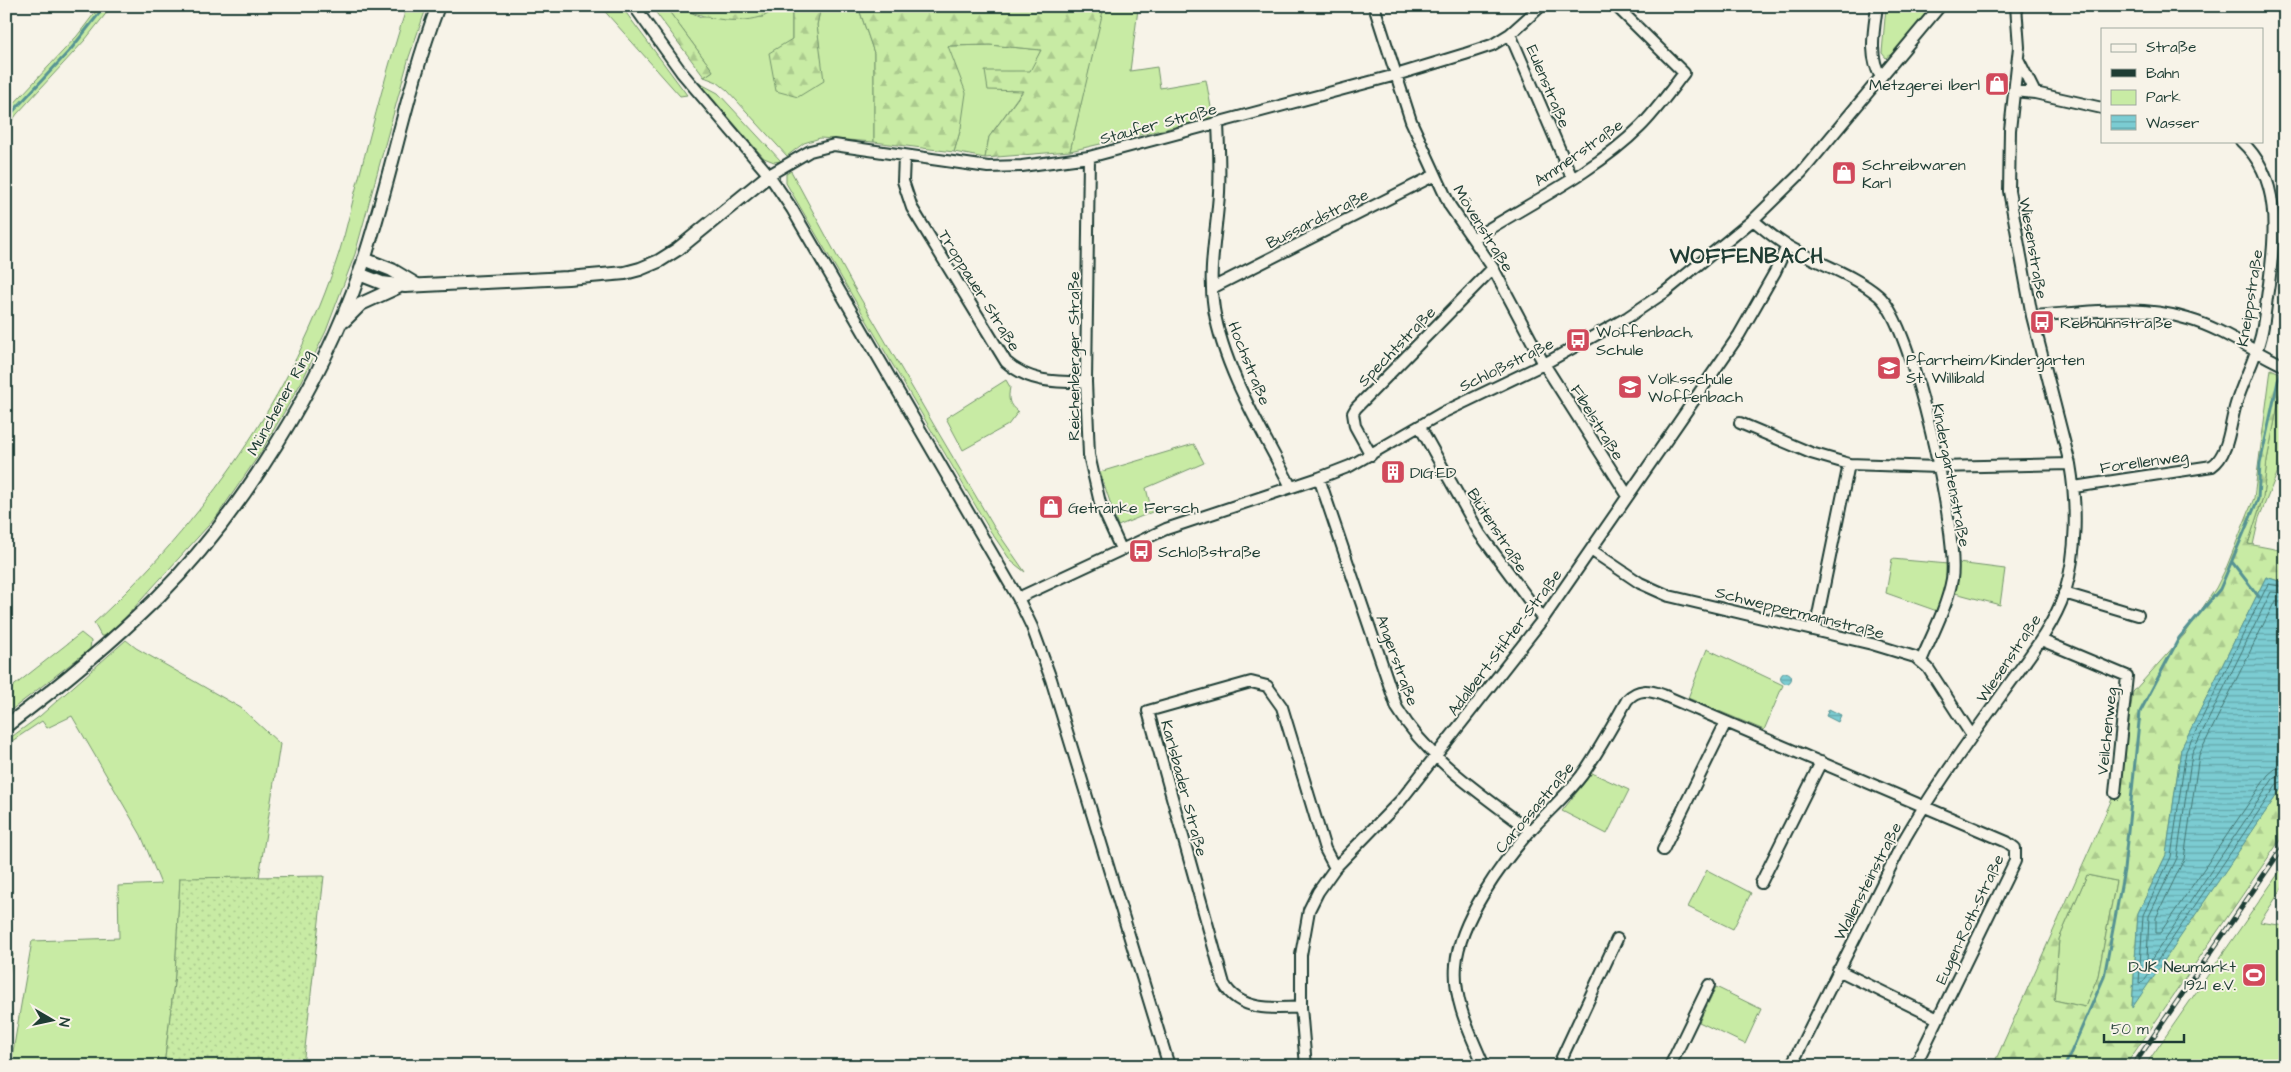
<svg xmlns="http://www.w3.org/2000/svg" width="2291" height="1072" font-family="'Architects Daughter',sans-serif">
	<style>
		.green { fill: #c8eba4; stroke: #74946c }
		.forest { fill: url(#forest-firs); stroke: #74946c; fill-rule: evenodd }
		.garden { fill: url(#garden-dots); stroke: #74946c }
		.water { fill: url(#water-rules); stroke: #569393 }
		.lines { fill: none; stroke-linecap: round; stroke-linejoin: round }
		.shore { stroke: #447673; stroke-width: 1 }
		.stream { stroke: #569393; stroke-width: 3 }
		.minor-casing { stroke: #1f3d34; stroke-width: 14 }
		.major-casing { stroke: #1f3d34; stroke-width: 16 }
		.minor { stroke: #f7f3e8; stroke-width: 10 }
		.major { stroke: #f7f3e8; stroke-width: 12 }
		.rail-casing { stroke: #1f3d34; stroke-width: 5 }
		.rail { stroke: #f7f3e8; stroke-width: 3; stroke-dasharray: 9; stroke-linecap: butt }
		.labels { text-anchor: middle; stroke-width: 4; stroke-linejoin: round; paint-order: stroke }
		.poi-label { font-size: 16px; fill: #1f3d34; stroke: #f7f3e8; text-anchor: start }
		.street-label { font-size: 16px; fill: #1f3d34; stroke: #f7f3e8 }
		.district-label { font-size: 21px; font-weight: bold; letter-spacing: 1px; fill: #1f3d34; stroke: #f7f3e8 }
	</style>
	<defs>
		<pattern id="forest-firs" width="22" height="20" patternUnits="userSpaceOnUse" patternTransform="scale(1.25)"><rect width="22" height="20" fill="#c8eba4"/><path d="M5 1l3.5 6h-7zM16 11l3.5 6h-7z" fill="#abca8e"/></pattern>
		<pattern id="garden-dots" width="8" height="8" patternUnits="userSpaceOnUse" patternTransform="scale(1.25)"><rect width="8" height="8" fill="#c8eba4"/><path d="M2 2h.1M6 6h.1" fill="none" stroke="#abca8e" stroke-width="1.8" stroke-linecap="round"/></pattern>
		<pattern id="water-rules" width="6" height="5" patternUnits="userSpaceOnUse" patternTransform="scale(1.25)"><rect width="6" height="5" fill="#7bccd2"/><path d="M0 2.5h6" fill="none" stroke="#64a7ab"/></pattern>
	</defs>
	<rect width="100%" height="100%" fill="#f7f3e8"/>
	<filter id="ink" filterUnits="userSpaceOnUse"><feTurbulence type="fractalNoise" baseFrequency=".02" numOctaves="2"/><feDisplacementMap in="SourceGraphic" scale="10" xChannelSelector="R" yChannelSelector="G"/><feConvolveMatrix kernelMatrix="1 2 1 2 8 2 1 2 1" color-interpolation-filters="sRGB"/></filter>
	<g filter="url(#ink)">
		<path class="green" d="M 100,6 L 112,6 L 85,40 L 17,114 L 6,129 L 8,110 L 77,36 Z
			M 407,6 L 427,6 L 409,57 L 355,254 L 326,331 L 302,381 L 261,452 L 217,516 L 123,620 L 107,636 L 101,636 L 94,623 C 203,522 293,397 339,253 C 347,228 352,202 359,177 C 374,120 389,62 407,6 Z
			M 600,6 L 621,6 L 687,95 L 680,96 Z
			M 665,6 L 677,6 L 701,17 L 763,17 L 778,6 L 792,6 L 792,39 L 823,81 L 817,25 L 821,6 L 858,6 L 874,53 L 874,142 L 820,138 L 804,143 L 787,156 L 727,90 L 717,82 L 704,77 L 713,71 Z
			M 1066,6 L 1171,6 L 1138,9 L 1130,71 L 1157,67 L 1160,88 L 1206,80 L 1213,118 L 1070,151 L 1102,11 Z
			M 1886,6 L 1935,6 L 1898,49 L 1886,58 L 1882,53 Z
			M 990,45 L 1041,50 L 1023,90 L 989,137 L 985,158 L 954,152 L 961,128 L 948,46 Z
			M 699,83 L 718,93 L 781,161 L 774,162 L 764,158 Z
			M 791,171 L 851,282 L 938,432 L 994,527 L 1025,572 L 1011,561 L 991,532 L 786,183 L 786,174 Z
			M 2284,375 L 2285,454 L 2259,518 L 2253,545 L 2248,544 L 2263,497 L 2267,460 Z
			M 1006,380 L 1010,387 C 1008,399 1008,404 1018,412 L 1008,425 L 963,450 L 946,418 Z
			M 1194,444 L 1204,463 L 1146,488 L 1152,512 L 1118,526 L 1100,472 Z
			M 1892,559 L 1948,564 L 1945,587 L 1937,611 L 1886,593 Z
			M 1958,563 L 2005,569 L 2000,605 L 1955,593 Z
			M 81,633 L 91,641 L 90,649 L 6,714 L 6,692 Z
			M 126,640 L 136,648 L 241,708 L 280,744 L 259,877 L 180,879 L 175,975 L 164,1066 L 22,1066 L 11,1063 L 32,941 L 119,938 L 118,886 L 161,884 L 141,835 L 72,716 L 47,728 L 42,721 L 6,745 L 6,741 L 40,716 Z
			M 1707,649 L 1783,685 L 1764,730 L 1688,698 Z
			M 1592,773 L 1629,790 L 1607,834 L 1562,811 Z
			M 2285,864 L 2285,884 L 2260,922 L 2285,926 L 2285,1066 L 2145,1066 Z
			M 1707,870 L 1751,893 L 1733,929 L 1688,907 Z
			M 2087,875 L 2116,881 L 2098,976 L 2085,1007 L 2054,1000 L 2059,939 Z
			M 13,954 L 6,985 L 6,955 Z
			M 1716,987 L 1761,1009 L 1745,1044 L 1699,1022 Z"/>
		<path class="forest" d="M 651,6 L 665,6 L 713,71 L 704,77 Z
			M 677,6 L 778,6 C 773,10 767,16 761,17 C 733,25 703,18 677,6 Z
			M 792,6 L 821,6 L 817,25 L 824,81 L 798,97 L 776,91 L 769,53 L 792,39 Z
			M 858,6 L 1066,6 L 1103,11 L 1070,151 L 985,158 L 989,137 L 1023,91 L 988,90 L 985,71 L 1030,71 L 1041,50 L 990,45 L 948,46 L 966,93 L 961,128 L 954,152 L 874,142 L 874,53 Z
			M 2271,369 L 2284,375 L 2267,460 L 2263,497 L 2248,544 L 2285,551 L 2285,583 L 2266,577 L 2181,749 L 2166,855 L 2138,913 L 2132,1007 L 2285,783 L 2285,833 L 2125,1066 L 1993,1066 L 2120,781 L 2133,692 L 2185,634 L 2216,588 L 2227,566 L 2254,498 ZM 2087,875 L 2116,881 L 2098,976 L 2085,1007 L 2054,1000 L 2059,939 Z"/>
		<path class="garden" d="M 324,876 L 303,1066 L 164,1066 L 175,975 L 180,878 Z"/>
		<path class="water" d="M 2266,577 L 2285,583 L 2285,783 L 2132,1008 L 2138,913 L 2166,855 L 2181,749 Z
			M1780.5 678a5.5 5.5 0 1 1 11 0a5.5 5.5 0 1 1-11 0Z
			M 1829,709 L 1841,715 L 1838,722 L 1826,716 Z"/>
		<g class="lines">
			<path class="shore" d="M 2285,587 L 2268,584 L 2186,751 L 2171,857 L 2143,915 L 2139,983 L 2143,982 L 2278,783 L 2285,781
				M 2285,593 L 2271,592 L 2192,753 L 2177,858 L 2149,916 L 2147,960 L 2151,960 L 2273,779 L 2285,774
				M 2285,601 L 2275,601 L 2199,755 L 2184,859 L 2156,918 L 2156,933 L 2160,933 L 2268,775 L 2275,769 L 2285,767"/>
			<path class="stream" d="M 6,119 L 71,49 L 105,6
				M 2232,562 L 2259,597
				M 2065,1066 L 2104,977 L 2124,870 L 2140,712 L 2179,638 L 2220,589 L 2258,499 L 2260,464 L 2278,381 L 2283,368"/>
			<defs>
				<path id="minor" d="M 634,6 L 682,73 L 769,175 L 792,209 L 1018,598 L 1032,627 L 1051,679 L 1169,1066
					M 1374,6 L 1411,121 L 1450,206 L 1493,268 L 1544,364 L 1628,496
					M 1877,6 C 1874,30 1868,56 1881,77
					M 1510,34 L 1572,178
					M 2018,59 L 2035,93
					M 2013,91 L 2035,93 L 2102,108
					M 1218,123 C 1219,150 1221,179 1218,206 C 1215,241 1208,274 1214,309 C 1224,370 1263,432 1291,487
					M 904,156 L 903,181 L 912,208 L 1006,362 C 1030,383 1056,382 1086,382
					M 1089,157 L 1086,382 L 1089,455 L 1100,503 L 1121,549
					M 769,175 L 810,151 L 834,145 L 988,167 L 1022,166 L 1089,157 L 1396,75 L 1465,54 L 1492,45 L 1510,34 L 1541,6
					M 1753,220 C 1764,229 1774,238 1786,245 C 1816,263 1852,273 1879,296 C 1913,325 1959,534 1952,579 C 1947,607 1932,635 1921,661
					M 1474,238 C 1528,204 1595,172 1640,127 C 1657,110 1670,91 1684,73 L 1616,6
					M 1212,288 L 1435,175
					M 2032,316 C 2082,313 2139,303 2188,319 C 2223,329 2252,351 2285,366
					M 1740,423 L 1811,453 L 1849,464 L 1938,467 L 2070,464
					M 1420,427 L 1480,534 L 1543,619
					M 1371,455 L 1355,426 L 1353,413 L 1356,408 L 1493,268
					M 1319,478 L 1397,708 C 1429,761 1482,794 1530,831
					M 2074,487 L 2212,466 C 2229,455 2230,423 2236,404 C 2243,381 2255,360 2261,336 C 2265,319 2266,301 2269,284 C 2275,234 2282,178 2241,141
					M 1591,550 L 1640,583 L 1669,596 L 1872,644 L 1915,657 L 1928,668 L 1972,736
					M 2064,593 L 2138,615
					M 1018,598 L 1166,529 L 1319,478 L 1350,466 L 1442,413 L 1544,364 L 1628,317 L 1665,292 L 1753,220 L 1801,173 L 1940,6
					M 1815,630 L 1849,464
					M 2041,640 L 2127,676 L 2115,793
					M 1663,850 L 1726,722
					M 1761,883 L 1821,762
					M 1838,970 L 1938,1019
					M 1301,1007 C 1273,1009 1239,1011 1224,984 L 1148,711 L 1251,682 L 1267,686 L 1282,707 L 1325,849 L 1335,868
					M 1306,1066 L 1301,1007 L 1301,955 L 1309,910 L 1318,892 L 1335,868 L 1401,800 L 1543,619 L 1739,335 L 1775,272 L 1787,246
					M 1484,1066 C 1470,1033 1453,1001 1456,965 C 1459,921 1502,863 1530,831 C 1547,812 1567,795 1582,775 C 1599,751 1613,725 1627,700 C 1638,688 1649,690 1663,695 L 2007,842 L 2015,848 L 2015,861 L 1915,1066
					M 1558,1066 L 1617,939
					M 1670,1066 L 1709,985
					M 1791,1066 L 1905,838 C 1935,786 1971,738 2005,690 C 2027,659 2053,628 2065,592 C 2077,553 2077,504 2070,464 L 2032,316 L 2009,191 L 2010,130 L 2019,47 L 2016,6"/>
				<path id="major" d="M 364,259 L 392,270 L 417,285
					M 359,274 L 382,283 L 405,286 L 568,278 L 625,273 L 640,269 L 659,261 L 678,249 L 769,175
					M 344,321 L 361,304 L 398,287
					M 6,726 C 59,686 110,644 158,597 C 241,514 322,383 360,272 C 390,185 405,93 438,6"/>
			</defs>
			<use href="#minor" class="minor-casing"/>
			<use href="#major" class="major-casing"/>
			<use href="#minor" class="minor"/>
			<use href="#major" class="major"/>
			<defs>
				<path id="rail" d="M 2133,1066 L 2285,844"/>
			</defs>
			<use href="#rail" class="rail-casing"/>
			<use href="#rail" class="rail"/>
		</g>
	</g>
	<defs>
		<symbol id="shop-square" viewBox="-11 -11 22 22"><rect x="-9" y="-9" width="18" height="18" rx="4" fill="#d1495b" stroke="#f7f3e8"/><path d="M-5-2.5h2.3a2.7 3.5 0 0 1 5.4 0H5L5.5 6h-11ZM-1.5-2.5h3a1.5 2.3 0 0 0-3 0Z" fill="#fff"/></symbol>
		<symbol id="bus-square" viewBox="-11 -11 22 22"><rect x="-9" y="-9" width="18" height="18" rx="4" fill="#d1495b" stroke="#f7f3e8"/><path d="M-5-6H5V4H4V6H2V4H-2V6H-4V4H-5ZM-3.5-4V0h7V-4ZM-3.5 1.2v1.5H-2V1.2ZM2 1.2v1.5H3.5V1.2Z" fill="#fff"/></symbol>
		<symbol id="school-square" viewBox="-11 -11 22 22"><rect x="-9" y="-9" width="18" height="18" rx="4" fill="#d1495b" stroke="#f7f3e8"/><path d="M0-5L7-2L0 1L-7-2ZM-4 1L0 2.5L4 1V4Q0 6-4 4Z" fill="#fff"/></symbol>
		<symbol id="building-square" viewBox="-11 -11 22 22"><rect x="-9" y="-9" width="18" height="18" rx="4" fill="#d1495b" stroke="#f7f3e8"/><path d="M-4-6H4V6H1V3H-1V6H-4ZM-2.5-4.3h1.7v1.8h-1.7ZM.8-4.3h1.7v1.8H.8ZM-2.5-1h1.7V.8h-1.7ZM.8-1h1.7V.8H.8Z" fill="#fff"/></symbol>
		<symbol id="stadium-square" viewBox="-11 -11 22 22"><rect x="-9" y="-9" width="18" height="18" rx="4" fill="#d1495b" stroke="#f7f3e8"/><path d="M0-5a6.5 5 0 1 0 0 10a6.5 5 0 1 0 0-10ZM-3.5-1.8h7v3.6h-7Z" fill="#fff"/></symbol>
	</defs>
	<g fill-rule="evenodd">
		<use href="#shop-square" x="1983" y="70" width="28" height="28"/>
		<use href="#shop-square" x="1830" y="159" width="28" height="28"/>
		<use href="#bus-square" x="2028" y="308" width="28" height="28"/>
		<use href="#bus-square" x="1564" y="326" width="28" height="28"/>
		<use href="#school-square" x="1875" y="354" width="28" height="28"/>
		<use href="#school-square" x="1616" y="373" width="28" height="28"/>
		<use href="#building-square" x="1379" y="458" width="28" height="28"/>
		<use href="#shop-square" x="1037" y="493" width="28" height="28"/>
		<use href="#bus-square" x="1127" y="537" width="28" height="28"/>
		<use href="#stadium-square" x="2240" y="961" width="28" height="28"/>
	</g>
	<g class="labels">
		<g class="poi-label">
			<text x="1980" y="90" text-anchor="end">Metzgerei Iberl</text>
			<text x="1862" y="170">Schreibwaren<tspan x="1862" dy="18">Karl</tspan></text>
			<text x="2060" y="328">Rebhuhnstraße</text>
			<text x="1596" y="337">Woffenbach,<tspan x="1596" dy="18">Schule</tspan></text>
			<text x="1906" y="365">Pfarrheim/Kindergarten<tspan x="1906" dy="18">St. Willibald</tspan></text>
			<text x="1648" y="384">Volksschule<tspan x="1648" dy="18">Woffenbach</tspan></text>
			<text x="1410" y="478">DIG:ED</text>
			<text x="1068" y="513">Getränke Fersch</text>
			<text x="1158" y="557">Schloßstraße</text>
			<text x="2236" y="972" text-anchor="end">DJK Neumarkt<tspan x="2236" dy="18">1921 e.V.</tspan></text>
		</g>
		<g class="street-label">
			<text transform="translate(1549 86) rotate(67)" y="6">Eulenstraße</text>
			<text transform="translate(1158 123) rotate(-15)" y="6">Staufer Straße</text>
			<text transform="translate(1578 152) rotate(-35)" y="6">Ammerstraße</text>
			<text transform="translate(1317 218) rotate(-27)" y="6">Bussardstraße</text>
			<text transform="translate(1484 228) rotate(58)" y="6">Mövenstraße</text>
			<text transform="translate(2034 248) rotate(80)" y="6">Wiesenstraße</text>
			<text transform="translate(980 290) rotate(58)" y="6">Troppauer Straße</text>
			<text transform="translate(2249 298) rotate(-81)" y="6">Kneippstraße</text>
			<text transform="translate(1396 346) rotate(-46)" y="6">Spechtstraße</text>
			<text transform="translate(1073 356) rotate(-90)" y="6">Reichenberger Straße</text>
			<text transform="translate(1250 363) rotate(68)" y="6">Hochstraße</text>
			<text transform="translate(1506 364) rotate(-26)" y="6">Schloßstraße</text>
			<text transform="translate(279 402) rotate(-61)" y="6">Münchener Ring</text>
			<text transform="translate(1598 422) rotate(58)" y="6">Fibelstraße</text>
			<text transform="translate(2144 461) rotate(-8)" y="6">Forellenweg</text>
			<text transform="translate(1952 475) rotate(79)" y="6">Kindergartenstraße</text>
			<text transform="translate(1498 530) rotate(57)" y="6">Blütenstraße</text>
			<text transform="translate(1800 612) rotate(14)" y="6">Schweppermannstraße</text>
			<text transform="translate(1504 642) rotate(-53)" y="6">Adalbert-Stifter-Straße</text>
			<text transform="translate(2008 658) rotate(-56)" y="6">Wiesenstraße</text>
			<text transform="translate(1398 660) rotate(70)" y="6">Angerstraße</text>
			<text transform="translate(2106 731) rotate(-84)" y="6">Veilchenweg</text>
			<text transform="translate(1185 788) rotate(75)" y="6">Karlsbader Straße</text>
			<text transform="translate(1534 807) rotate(-50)" y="6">Carossastraße</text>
			<text transform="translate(1867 881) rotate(-63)" y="6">Wallensteinstraße</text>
			<text transform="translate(1969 919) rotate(-65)" y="6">Eugen-Roth-Straße</text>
		</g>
		<g class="district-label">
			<text x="1747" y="263">WOFFENBACH</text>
		</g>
	</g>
	<rect width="2291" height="1072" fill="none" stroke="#f7f3e8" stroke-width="25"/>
	<rect x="12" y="12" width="2266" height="1047" fill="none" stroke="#1f3d34" stroke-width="2" filter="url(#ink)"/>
	<rect x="2101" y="28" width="162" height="115" fill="#f7f3e8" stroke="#a1aaa0"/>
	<rect x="2111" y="44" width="25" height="8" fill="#f7f3e8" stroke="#a1aaa0"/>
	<text x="2146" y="52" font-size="15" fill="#1f3d34">Straße</text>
	<rect x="2111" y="69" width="25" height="8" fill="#1f3d34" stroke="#a1aaa0"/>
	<text x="2146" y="78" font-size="15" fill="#1f3d34">Bahn</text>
	<rect x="2111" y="90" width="25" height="15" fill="#c8eba4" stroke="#a1aaa0"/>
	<text x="2146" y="102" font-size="15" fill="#1f3d34">Park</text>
	<rect x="2111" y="115" width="25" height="15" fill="url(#water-rules)" stroke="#a1aaa0"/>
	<text x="2146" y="128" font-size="15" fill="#1f3d34">Wasser</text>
	<g transform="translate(52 1020) rotate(99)" stroke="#f7f3e8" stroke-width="4" paint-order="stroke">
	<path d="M0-4L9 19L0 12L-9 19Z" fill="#1f3d34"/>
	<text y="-8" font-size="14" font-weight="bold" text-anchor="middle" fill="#1f3d34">N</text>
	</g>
	<path d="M2104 1034v8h80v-8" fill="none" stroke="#1f3d34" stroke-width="2.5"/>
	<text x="2111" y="1034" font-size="15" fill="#1f3d34" stroke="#f7f3e8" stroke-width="4" paint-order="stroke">50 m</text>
</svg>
